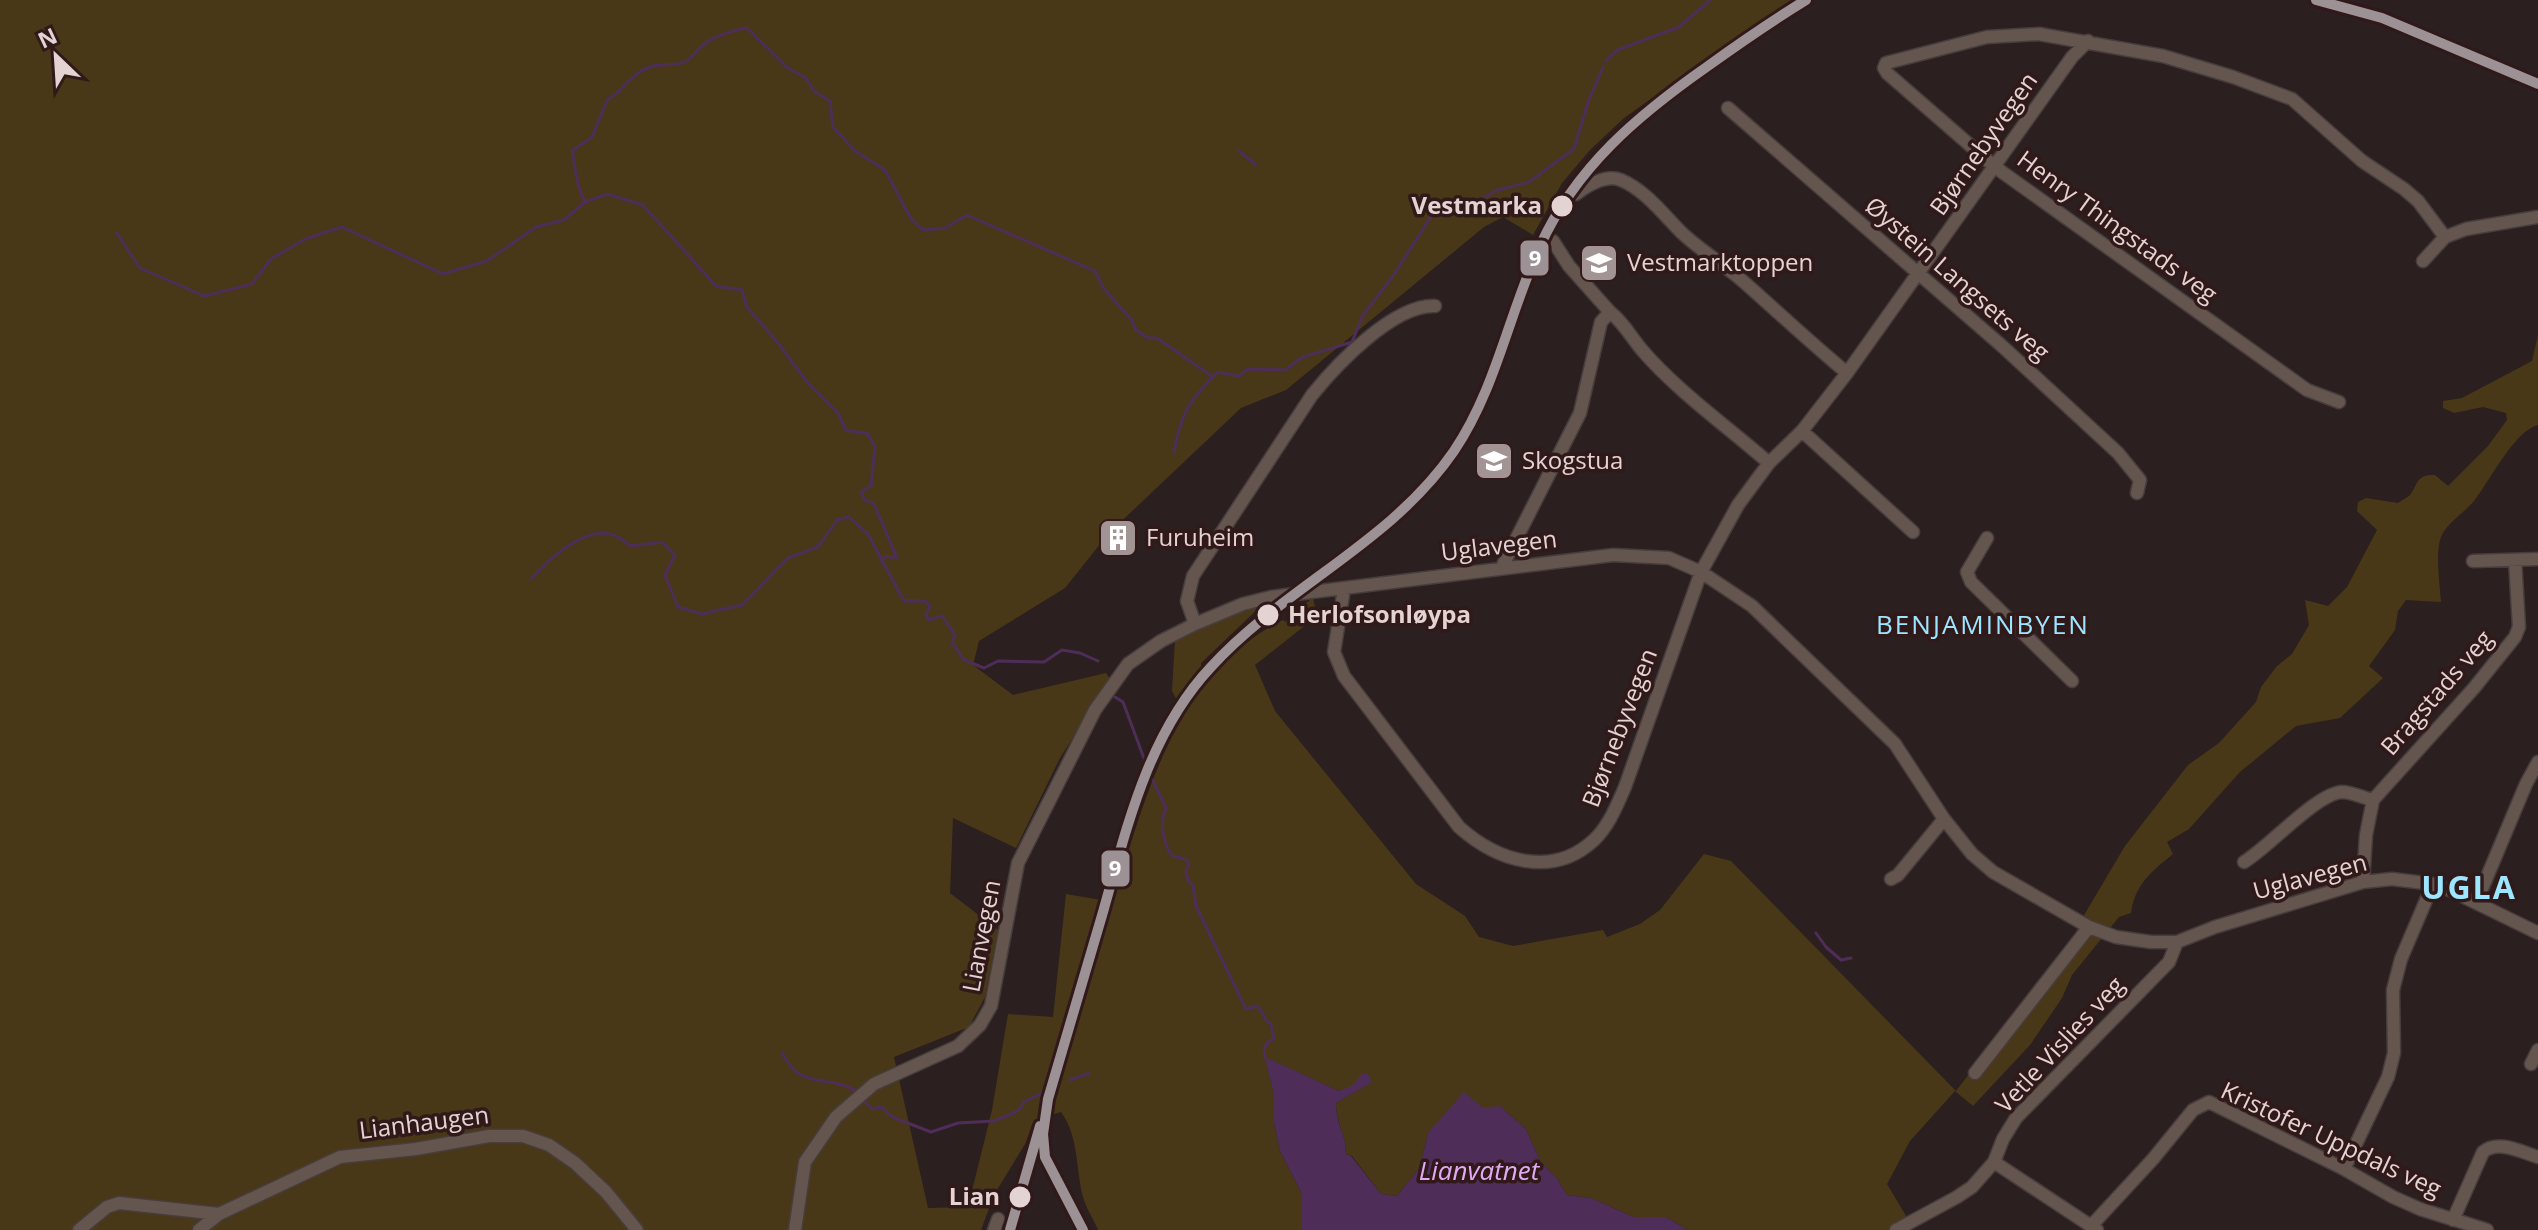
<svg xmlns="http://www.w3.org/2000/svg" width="2538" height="1230" font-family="'Open Sans',sans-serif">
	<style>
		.green { fill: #493818 }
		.water { fill: #4e2e58 }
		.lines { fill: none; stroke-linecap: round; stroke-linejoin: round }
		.stream { stroke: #4e2e58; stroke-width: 3 }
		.street-casing { stroke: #483d3d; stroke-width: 15 }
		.street { stroke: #64564f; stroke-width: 12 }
		.tram-1-casing { stroke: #311919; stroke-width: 16 }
		.tram-1 { stroke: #9c9295; stroke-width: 10 }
		.stop-dot { fill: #e4d3d3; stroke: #311919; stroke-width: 3 }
		.labels { text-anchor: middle; stroke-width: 7; stroke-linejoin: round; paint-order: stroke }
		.street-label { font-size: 24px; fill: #e4d3d3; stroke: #311919 }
		.stop-label { font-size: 24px; font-weight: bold; fill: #e4d3d3; stroke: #311919; text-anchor: end }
		.poi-label { font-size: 24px; fill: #e4d3d3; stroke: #311919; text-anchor: start }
		.neighbourhood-label { font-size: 26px; letter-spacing: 2px; fill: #9de6ff; stroke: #311919 }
		.water-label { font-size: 26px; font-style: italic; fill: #e1aaf5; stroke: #311919 }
		.district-label { font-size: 32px; font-weight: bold; letter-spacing: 2px; fill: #9de6ff; stroke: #311919 }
		.line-badge { stroke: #311919; stroke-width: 3 }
		.badge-label { font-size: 22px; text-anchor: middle; font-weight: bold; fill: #fff }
	</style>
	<rect width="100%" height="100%" fill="#2b1f1f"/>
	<path class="green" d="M 0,0 L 1796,0 L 1758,23 L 1624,118 L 1590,150 L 1562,183 L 1533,235 L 1503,217 L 1484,227 L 1286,390 L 1241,408 L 1109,533 L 1065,588 L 979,641 L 973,665 L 1013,695 L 1106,673 L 1110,679 L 1060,758 L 1016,848 L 953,818 L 950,893 L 998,930 L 985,997 L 969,1027 L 894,1057 L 928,1208 L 968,1207 L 992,1110 L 1008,1014 L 1053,1017 L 1066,894 L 1101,900 L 1112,905 C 1144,800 1175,673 1283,620 L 1285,622 L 1289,618 L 1288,616 L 1313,598 L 1317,616 L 1255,665 L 1275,711 L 1416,884 L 1465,916 L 1479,937 L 1513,946 L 1603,930 L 1607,937 L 1640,924 L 1660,910 L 1704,854 L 1731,861 L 1956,1091 L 2077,933 L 2077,927 L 2125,846 L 2188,765 L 2219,743 L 2256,702 L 2261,687 L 2277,666 L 2292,654 L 2309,625 L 2305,600 L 2328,606 L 2347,587 L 2377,530 L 2357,511 L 2358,502 L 2366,498 L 2398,503 C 2399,502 2410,496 2410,495 C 2419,483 2415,475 2435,475 L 2448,486 L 2488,446 L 2507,420 L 2506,413 L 2483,407 L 2454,413 L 2443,408 L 2443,401 L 2462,398 L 2532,361 L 2538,335 L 2538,425 C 2515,430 2489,482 2474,501 C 2465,512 2450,521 2443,533 C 2434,547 2440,585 2441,602 L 2406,600 L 2398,611 L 2395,630 L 2369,666 L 2383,678 L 2340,718 L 2296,726 L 2240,772 L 2189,829 L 2167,842 L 2173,854 C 2152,871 2135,884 2131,913 L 2119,917 L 2072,975 L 2062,998 L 2030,1045 L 1973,1106 L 1955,1091 L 1910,1141 L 1887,1184 L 1912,1226 L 1907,1230 L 1688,1230 L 1666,1217 L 1634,1217 L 1591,1198 L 1567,1195 L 1556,1177 L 1540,1161 L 1526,1129 L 1500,1106 L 1428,1133 L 1420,1167 L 1397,1196 L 1381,1194 L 1352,1156 L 1346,1154 C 1346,1133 1336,1124 1336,1103 L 1371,1082 L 1339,1091 L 1266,1058 L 1274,1095 L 1274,1123 L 1280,1151 L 1302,1194 L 1302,1230 L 1098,1230 C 1094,1220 1087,1210 1084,1200 C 1075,1171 1080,1138 1061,1112 L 1034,1120 L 1025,1144 L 994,1195 L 981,1230 L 0,1230 Z
		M 1266,601 L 1201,663 L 1201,671 L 1178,702 L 1172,691 L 1175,640 L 1218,619 Z"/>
	<path class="water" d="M 1265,1057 L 1339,1091 L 1353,1085 L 1362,1074 L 1368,1074 L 1372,1082 L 1336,1103 C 1336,1126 1346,1132 1346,1154 L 1351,1156 L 1381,1194 L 1397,1196 L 1420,1167 L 1428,1133 L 1464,1092 L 1483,1108 L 1500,1106 L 1526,1129 L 1540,1161 L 1556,1177 L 1567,1195 L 1591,1198 L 1634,1217 L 1666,1217 L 1688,1230 L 1302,1230 L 1302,1194 L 1280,1151 L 1274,1123 L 1274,1095 Z"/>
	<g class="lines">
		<path class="stream" d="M 1606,61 L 1617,50 L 1679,27 L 1710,0
			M 1239,151 L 1256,165
			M 585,202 C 576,185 576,170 572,151 L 592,137 L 607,100 C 622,92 627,80 640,72 C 656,61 666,67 682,63 C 692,60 693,53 701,47 C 713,36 731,31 747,28 L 789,69 L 805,77 L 814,91 L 830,101 L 833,127 L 855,151 L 885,170 L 911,219 L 923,230 L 945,228 L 967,215 L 1095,271 L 1104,289 L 1131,319 L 1136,330 L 1148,338 L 1157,338 L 1213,377 L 1218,372 L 1239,376 L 1248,369 L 1285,370 L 1303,357 L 1352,342 L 1363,315 L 1393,276 L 1432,215 L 1444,204 L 1454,208 L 1477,202 L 1495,191 L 1529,182 L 1574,149 L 1588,102 L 1603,67
			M 117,233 L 140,268 L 204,296 L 252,284 L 271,259 L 305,239 L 342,227 L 443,274 L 487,261 L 536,227 L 564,220 L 585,202 L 607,194 L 643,205 L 716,286 L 742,290 L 747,307 L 778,343 L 807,382 L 838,413 L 846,430 L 868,434 L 875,447 L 871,486 L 861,492 L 865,500 L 874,504 L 897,558 L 886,556 L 881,562
			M 1174,453 C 1180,417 1187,403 1213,377
			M 531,579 C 549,559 585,525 614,535 C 620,537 626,543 631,546 L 662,542 L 675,555 L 665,575 L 678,607 L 702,614 L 742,605 L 788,558 L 818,547 L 837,520 L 849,517 L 868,534 L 904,601 L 925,601 L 930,606 L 926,614 L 929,620 L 942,616 L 955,635 L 952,642 L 964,660 L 984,668 L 998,661 L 1044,662 L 1062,650 L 1080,653 L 1098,661
			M 1115,697 L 1123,702 L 1145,761
			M 1152,779 L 1166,808 C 1159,823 1163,842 1172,856 L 1186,859 L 1189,864 L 1186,872 L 1188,880 L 1193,885 L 1196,906 L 1246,1009 L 1258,1006 L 1267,1021 L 1271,1024 L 1274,1039 L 1268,1042 L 1264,1049 L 1265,1057
			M 1816,933 L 1826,947 L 1841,960 L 1851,958
			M 782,1053 C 786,1060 792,1070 799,1074 C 818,1085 835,1078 856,1091
			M 1070,1080 L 1089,1073
			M 863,1100 L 872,1109 L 882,1107 L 892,1117 L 931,1132 L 958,1123 L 994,1121 L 1018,1111 L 1024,1102 L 1046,1091"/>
		<defs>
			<path id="street" d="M 1728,108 L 2002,346 L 2118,453 L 2140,480 L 2137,493
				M 1576,194 C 1588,185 1606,174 1621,180 C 1645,190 1664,215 1682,233 C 1701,251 1725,265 1745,283 C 1779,313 1812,344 1847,373
				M 2423,261 L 2445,237 L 2466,229 L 2538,217
				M 1435,306 C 1394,304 1337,364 1312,395 L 1193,576 L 1187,601 L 1195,624 L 1243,604 L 1271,597 L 1613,555 L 1669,558 L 1701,572 L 1752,606 L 1895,744 L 1944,819 L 1972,854 L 1993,872 L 2089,927 L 2116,937 L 2151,942 L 2177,942 L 2215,927 L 2363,882 L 2392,879 L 2433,884 L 2452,891 L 2538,933
				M 1610,312 C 1624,323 1631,337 1642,350 C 1676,390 1729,428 1769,463
				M 2339,402 L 2307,390 L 1995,167 L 1887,73 L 1884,68 L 1886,63 L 1987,37 L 2039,34 L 2163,56 L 2233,77 L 2292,99 L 2362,161 L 2404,189 L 2418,201 L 2445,237
				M 1802,431 L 1913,532
				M 1987,538 L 1967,572 L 1971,582 L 2072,681
				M 2473,561 L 2538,559
				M 1502,567 L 1580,413 L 1601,322 L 1610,312 L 1569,266 L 1553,241
				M 1344,589 L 1334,652 L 1344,676 L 1459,827 C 1497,861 1552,879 1594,840 C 1609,826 1617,805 1625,787 L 1701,572 L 1738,505 L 1769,463 L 1802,431 L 1847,373 L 2072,57 L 2088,41
				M 2244,862 C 2268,848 2317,793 2342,792 C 2352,792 2363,798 2373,800
				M 1891,879 L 1898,875 L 1944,819
				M 2363,882 L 2366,835 L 2373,800 L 2474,688 L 2515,637 L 2519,627 L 2515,560
				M 2476,903 L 2526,784 L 2538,762
				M 2531,1064 L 2538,1050
				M 1975,1073 L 2089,927
				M 1994,1162 L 2097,1230
				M 2344,1169 L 2388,1077 L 2394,1053 L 2393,990 L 2401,959 L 2433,884
				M 2453,1220 L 2483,1152 C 2498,1139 2521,1152 2538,1157
				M 2091,1226 L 2153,1159 L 2193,1110 L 2209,1102 L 2344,1169 L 2393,1197 L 2420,1209 L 2487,1230
				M 79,1230 L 107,1207 L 119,1203 L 219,1214
				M 199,1230 L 219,1214 L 340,1157 L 416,1149 L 489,1136 L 523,1136 L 549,1145 L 575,1163 L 606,1192 L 637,1230
				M 795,1230 L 805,1162 L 836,1117 L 874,1084 L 958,1046 L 980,1025 L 991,1006 L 1018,863 L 1095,710 L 1128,664 L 1161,641 L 1195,624
				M 994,1230 L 998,1219
				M 1896,1230 L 1957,1197 L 1972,1187 L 1994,1162 L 2003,1139 L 2016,1118 L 2169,962 L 2177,942"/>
		</defs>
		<use href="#street" class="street-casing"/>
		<use href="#street" class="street"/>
		<defs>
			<path id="tram-1" d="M 2316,0 L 2382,18 L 2538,84
				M 1010,1230 L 1040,1126
				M 1083,1230 L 1045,1157 L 1043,1134 L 1048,1099 C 1066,1037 1085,975 1103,912 C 1127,827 1148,734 1211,667 C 1285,586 1391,543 1454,451 C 1496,389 1509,313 1540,246 C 1576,167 1638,115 1708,66 C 1740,43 1772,21 1806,0"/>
		</defs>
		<use href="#tram-1" class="tram-1-casing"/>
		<use href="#tram-1" class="tram-1"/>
	</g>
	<defs>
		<symbol id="school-square" viewBox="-11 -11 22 22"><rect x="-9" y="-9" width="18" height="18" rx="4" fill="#a39494" stroke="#311919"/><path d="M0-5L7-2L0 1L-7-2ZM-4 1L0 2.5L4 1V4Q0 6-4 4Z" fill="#fff"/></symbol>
		<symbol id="building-square" viewBox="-11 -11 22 22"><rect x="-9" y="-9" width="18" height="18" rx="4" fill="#a39494" stroke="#311919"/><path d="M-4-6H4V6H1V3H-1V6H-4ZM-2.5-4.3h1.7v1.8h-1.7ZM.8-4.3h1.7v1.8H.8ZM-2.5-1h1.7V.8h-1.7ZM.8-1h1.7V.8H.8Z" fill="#fff"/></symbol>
	</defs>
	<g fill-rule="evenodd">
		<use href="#school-square" x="1577" y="241" width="44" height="44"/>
		<use href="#school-square" x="1472" y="439" width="44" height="44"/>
		<use href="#building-square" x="1096" y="516" width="44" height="44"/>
	</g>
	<g class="stop-dot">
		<circle cx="1562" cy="206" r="12"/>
		<circle cx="1268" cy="615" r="12"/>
		<circle cx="1020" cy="1197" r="12"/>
	</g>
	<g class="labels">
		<g class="street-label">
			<text transform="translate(1984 144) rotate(-55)" y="8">Bjørnebyvegen</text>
			<text transform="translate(2117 227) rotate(36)" y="8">Henry Thingstads veg</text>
			<text transform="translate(1957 279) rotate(41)" y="8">Øystein Langsets veg</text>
			<text transform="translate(1499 546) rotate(-7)" y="8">Uglavegen</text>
			<text transform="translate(2437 693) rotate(-49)" y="8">Bragstads veg</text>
			<text transform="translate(1620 728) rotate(-69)" y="8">Bjørnebyvegen</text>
			<text transform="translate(2310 877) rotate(-15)" y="8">Uglavegen</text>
			<text transform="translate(982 936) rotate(-79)" y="8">Lianvegen</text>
			<text transform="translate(2060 1045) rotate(-47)" y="8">Vetle Vislies veg</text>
			<text transform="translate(424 1123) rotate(-7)" y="8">Lianhaugen</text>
			<text transform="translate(2331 1140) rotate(25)" y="8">Kristofer Uppdals veg</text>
		</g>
		<g class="stop-label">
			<text x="1542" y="214">Vestmarka</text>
			<text x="1288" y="623" text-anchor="start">Herlofsonløypa</text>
			<text x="1000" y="1205">Lian</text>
		</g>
		<g class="poi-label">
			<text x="1627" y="271">Vestmarktoppen</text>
			<text x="1522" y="469">Skogstua</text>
			<text x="1146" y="546">Furuheim</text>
		</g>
		<g class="neighbourhood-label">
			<text x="1983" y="634">BENJAMINBYEN</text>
		</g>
		<g class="water-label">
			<text x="1479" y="1180">Lianvatnet</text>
		</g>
		<g class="district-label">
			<text x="2469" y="899">UGLA</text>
		</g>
	</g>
	<g class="line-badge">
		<rect x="1519" y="239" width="31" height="38" rx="8" fill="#9c9295"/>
		<rect x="1100" y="849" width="31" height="39" rx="8" fill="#9c9295"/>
	</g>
	<g class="badge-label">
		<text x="1535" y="266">9</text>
		<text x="1115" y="876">9</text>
	</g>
	<g transform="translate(56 56) rotate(335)" stroke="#311919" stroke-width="6" paint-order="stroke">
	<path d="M0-6L14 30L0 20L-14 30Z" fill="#e4d3d3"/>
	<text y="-12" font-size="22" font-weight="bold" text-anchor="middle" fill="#e4d3d3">N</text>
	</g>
</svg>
